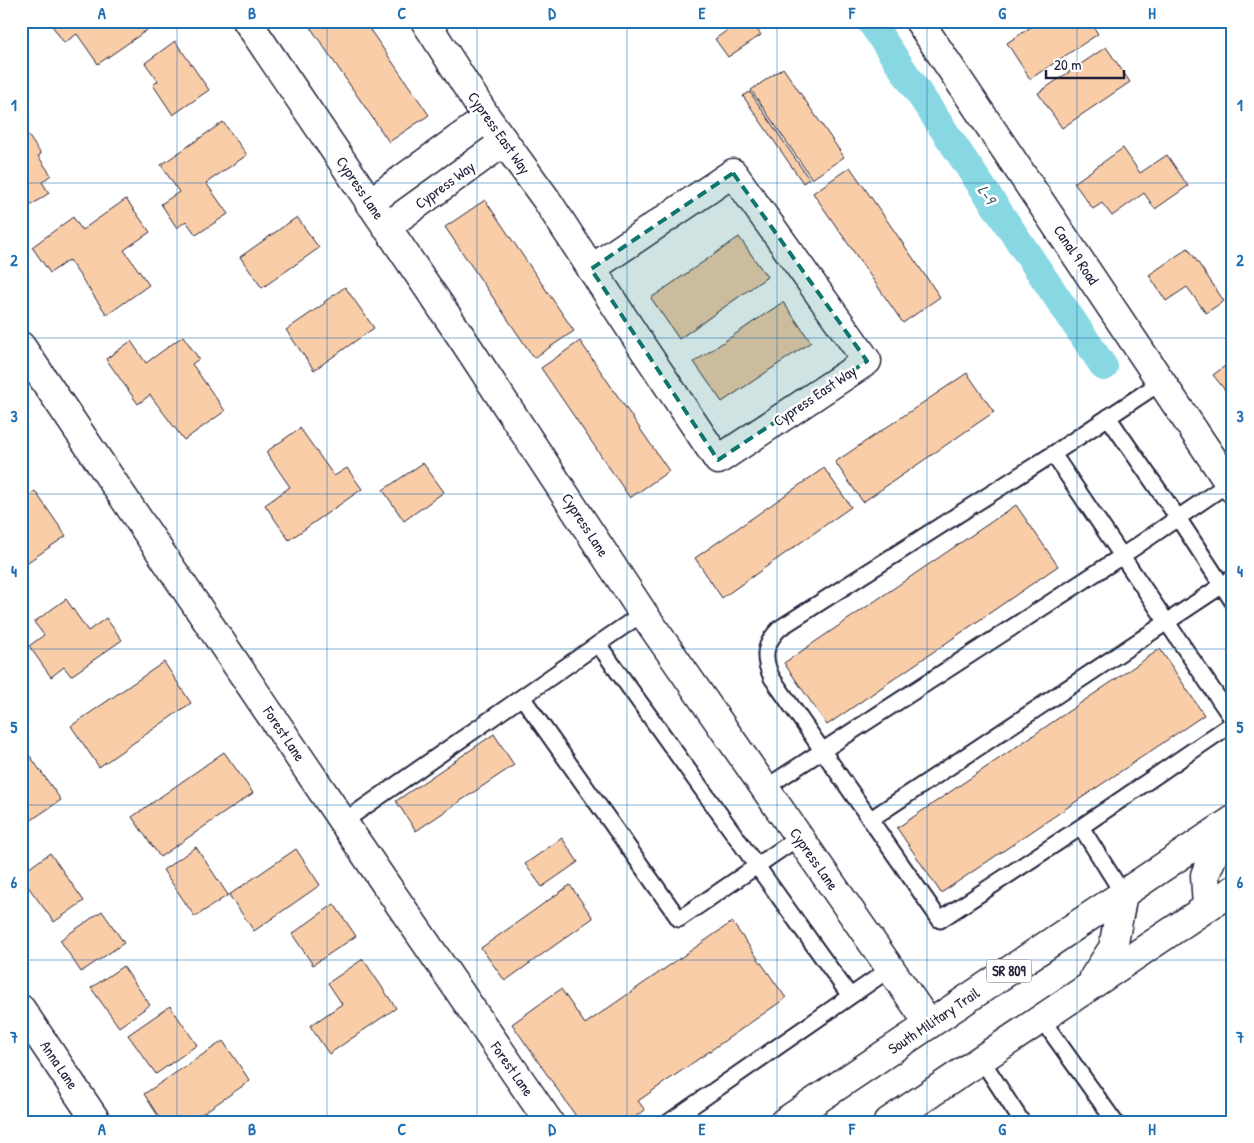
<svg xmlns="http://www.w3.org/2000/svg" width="1254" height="1143" font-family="'Patrick Hand',sans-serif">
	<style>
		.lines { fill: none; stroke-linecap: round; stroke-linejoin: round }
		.canal { stroke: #88d8e3; stroke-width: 28 }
		.building { fill: #f9cda8; stroke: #22223b }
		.lane-casing { stroke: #22223b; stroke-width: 19 }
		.street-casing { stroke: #22223b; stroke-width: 31 }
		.primary-casing { stroke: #22223b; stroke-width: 31 }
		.lane { stroke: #fff; stroke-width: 15 }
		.street { stroke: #fff; stroke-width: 28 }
		.primary { stroke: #fff; stroke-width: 28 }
		.marked { fill: #0f766e; fill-opacity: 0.2; stroke: #0f766e; stroke-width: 4; stroke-dasharray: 10 6; stroke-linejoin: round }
		.grid { fill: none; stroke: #1f6fb2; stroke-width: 1; stroke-opacity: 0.55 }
		.labels { text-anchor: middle; stroke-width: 5; stroke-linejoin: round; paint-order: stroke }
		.shield { fill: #fff; stroke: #646476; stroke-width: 1 }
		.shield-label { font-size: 14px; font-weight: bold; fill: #22223b }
		.street-label { font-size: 15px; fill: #22223b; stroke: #fff }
		.water-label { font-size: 16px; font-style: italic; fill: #41596d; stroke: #fff }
		.neatline { fill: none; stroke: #1f6fb2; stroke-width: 2 }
		.grid-label { font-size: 16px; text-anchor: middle; font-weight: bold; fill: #1f6fb2 }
	</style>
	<rect width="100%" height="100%" fill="#fff"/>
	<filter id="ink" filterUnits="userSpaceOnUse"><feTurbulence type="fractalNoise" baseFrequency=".02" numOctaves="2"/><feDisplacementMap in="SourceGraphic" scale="10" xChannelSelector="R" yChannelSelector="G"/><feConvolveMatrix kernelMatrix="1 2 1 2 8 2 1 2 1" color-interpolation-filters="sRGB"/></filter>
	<g filter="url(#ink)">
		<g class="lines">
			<path class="canal" d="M 870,21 L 1104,367"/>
		</g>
		<path class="building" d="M 49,21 L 160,21 L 98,64 L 77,34 L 64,43 Z
			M 306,21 L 364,21 L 429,115 L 389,142 Z
			M 740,21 L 751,21 L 761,35 L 728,57 L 715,39 Z
			M 1040,21 L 1090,21 L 1098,34 L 1030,79 L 1007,43 Z
			M 175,41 L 209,90 L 173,115 L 153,85 L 158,81 L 145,63 Z
			M 1106,47 L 1130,82 L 1062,128 L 1038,93 Z
			M 783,68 L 844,157 L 812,179 L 751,90 Z
			M 750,92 L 809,179 L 803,183 L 743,96 Z
			M 223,122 L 247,155 L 206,183 L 228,214 L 196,235 L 186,221 L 177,228 L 161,204 L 179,192 L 161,165 Z
			M 21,125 L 41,154 L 38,156 L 51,175 L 42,182 L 49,193 L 21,212 Z
			M 1123,148 L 1140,173 L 1167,155 L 1188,186 L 1155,209 L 1144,193 L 1112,216 L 1102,203 L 1093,209 L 1074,183 Z
			M 850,167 L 940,297 L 903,323 L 813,193 Z
			M 126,199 L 150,232 L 124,250 L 149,285 L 107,315 L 69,260 L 50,273 L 32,247 L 73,217 L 82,230 Z
			M 485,200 L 574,331 L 534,358 L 445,227 Z
			M 297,217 L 319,248 L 262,288 L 240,257 Z
			M 739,237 L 767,277 L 679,339 L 651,298 Z
			M 1188,248 L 1224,301 L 1206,313 L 1187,287 L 1166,301 L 1149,275 Z
			M 345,287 L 374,328 L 314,370 L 286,330 L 325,303 L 324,302 Z
			M 783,302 L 811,342 L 722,402 L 694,362 Z
			M 183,336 L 199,359 L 192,364 L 225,411 L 184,440 L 150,395 L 138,404 L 106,359 L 131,341 L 146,363 Z
			M 580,341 L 669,471 L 630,498 L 541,368 Z
			M 1233,360 L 1233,400 L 1213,375 Z
			M 967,373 L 994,412 L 863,502 L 835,462 Z
			M 300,428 L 334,476 L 347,468 L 362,489 L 289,540 L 265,505 L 290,487 L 266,452 Z
			M 423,463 L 444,492 L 404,521 L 383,490 Z
			M 824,468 L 851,507 L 722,598 L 695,558 Z
			M 35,491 L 66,536 L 25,564 L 21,558 L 21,501 Z
			M 1016,505 L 1058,566 L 827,725 L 784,663 Z
			M 66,599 L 88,631 L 106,618 L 122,640 L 71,676 L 64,667 L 51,677 L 29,646 L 44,635 L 34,622 Z
			M 1160,649 L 1204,715 L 941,893 L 897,828 Z
			M 164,662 L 191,703 L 99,767 L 71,726 Z
			M 494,734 L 514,765 L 416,831 L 396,801 Z
			M 224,752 L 253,793 L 160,857 L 132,817 Z
			M 30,756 L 61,800 L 21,827 L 21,762 Z
			M 562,838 L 578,862 L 542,887 L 525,864 Z
			M 196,847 L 228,895 L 195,917 L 163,870 Z
			M 296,849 L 320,885 L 254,931 L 229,895 Z
			M 50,853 L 84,901 L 54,922 L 21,877 L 21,874 Z
			M 570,885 L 593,918 L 505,981 L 481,948 Z
			M 334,904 L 356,936 L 313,965 L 292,934 Z
			M 102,911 L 124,943 L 81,972 L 60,940 Z
			M 732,922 L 786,998 L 638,1101 L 645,1110 L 628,1122 L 580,1122 L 512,1024 L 561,989 L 585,1024 Z
			M 363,959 L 396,1008 L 329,1054 L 310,1026 L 342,1004 L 328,983 Z
			M 123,966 L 150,1005 L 119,1027 L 91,988 Z
			M 170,1006 L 197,1045 L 156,1074 L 128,1035 Z
			M 223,1041 L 250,1081 L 190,1122 L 162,1122 L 144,1094 Z
			M 223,1115 L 228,1122 L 212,1122 Z"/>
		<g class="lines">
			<defs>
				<path id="lane" d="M 1161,382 L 1053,454 L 1233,720
					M 1108,417 L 1178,518 L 1233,602
					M 1053,454 L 780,628 C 764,644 762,657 772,678 L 940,920 L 1081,827 L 1233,723
					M 598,644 L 643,613
					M 522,697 L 679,919 L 799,837
					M 765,788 L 1122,556 L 1229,483
					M 871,819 L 1233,578
					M 343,822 L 598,644 L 850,996
					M 1081,827 L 1123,894
					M 1041,1018 L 1115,1122
					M 981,1059 L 1022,1122
					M 669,1122 L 891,968"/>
				<path id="street" d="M 247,21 L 462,338 L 643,613 L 929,1024
					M 425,21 L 487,118 L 546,199 L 645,351 L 718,460 L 867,361 L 733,173 L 591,269
					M 919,21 L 1233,489
					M 369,203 L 487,118
					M 386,227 L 504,142
					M 21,346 L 343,822 L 549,1122
					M 21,1009 L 97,1122"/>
				<path id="primary" d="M 1207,907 L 1205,875 L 1214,853 L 1233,829
					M 1094,977 L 1113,948 L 1123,894
					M 784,1122 L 1233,820
					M 888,1122 L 1233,890"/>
			</defs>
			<use href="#lane" class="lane-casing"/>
			<use href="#street" class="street-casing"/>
			<use href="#primary" class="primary-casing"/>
			<use href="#lane" class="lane"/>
			<use href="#street" class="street"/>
			<use href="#primary" class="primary"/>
		</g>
	</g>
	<path class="marked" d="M 733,173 L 867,361 L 718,460 L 591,269 Z"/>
	<path class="grid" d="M 177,21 L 177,1122M 327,21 L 327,1122M 477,21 L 477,1122M 627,21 L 627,1122M 777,21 L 777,1122M 927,21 L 927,1122M 1077,21 L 1077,1122M 21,183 L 1233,183M 21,338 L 1233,338M 21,494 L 1233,494M 21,649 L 1233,649M 21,805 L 1233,805M 21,960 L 1233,960"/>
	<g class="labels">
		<rect class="shield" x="986.5" y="959.5" width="45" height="23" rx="4"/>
		<g class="shield-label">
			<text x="1009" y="976">SR 809</text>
		</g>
		<g class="street-label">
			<text transform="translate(499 133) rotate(55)" y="5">Cypress East Way</text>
			<text transform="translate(445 185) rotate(-36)" y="5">Cypress Way</text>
			<text transform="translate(360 188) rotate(56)" y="5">Cypress Lane</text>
			<text transform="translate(1076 255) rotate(56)" y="5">Canal 9 Road</text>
			<text transform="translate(815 396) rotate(-34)" y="5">Cypress East Way</text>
			<text transform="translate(585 525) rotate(57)" y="5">Cypress Lane</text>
			<text transform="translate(284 734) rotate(56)" y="5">Forest Lane</text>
			<text transform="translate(814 859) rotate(55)" y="5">Cypress Lane</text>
			<text transform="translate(934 1021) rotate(-34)" y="5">South Military Trail</text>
			<text transform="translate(59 1065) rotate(56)" y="5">Anna Lane</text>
			<text transform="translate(512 1069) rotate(55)" y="5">Forest Lane</text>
		</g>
		<g class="water-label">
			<text transform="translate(987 194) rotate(56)" y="6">L-9</text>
		</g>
	</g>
	<rect width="1254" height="1143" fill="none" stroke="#fff" stroke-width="55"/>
	<path d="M1046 70v8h78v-8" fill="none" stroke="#22223b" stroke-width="2.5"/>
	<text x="1054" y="70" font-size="15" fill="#22223b" stroke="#ffffff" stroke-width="4" paint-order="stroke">20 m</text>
	<rect x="28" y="28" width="1198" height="1088" class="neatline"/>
	<g class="grid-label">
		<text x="102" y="19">A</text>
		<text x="252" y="19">B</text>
		<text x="402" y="19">C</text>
		<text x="552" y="19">D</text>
		<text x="702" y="19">E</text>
		<text x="852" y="19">F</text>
		<text x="1002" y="19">G</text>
		<text x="1152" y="19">H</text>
		<text x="14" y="111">1</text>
		<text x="1240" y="111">1</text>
		<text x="14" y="266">2</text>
		<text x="1240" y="266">2</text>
		<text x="14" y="422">3</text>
		<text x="1240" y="422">3</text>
		<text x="14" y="577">4</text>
		<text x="1240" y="577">4</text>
		<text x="14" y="733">5</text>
		<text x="1240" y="733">5</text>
		<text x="14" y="888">6</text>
		<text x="1240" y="888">6</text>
		<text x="14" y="1043">7</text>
		<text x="1240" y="1043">7</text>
		<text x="102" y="1135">A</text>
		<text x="252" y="1135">B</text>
		<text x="402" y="1135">C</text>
		<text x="552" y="1135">D</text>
		<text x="702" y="1135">E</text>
		<text x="852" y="1135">F</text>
		<text x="1002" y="1135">G</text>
		<text x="1152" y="1135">H</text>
	</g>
</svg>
